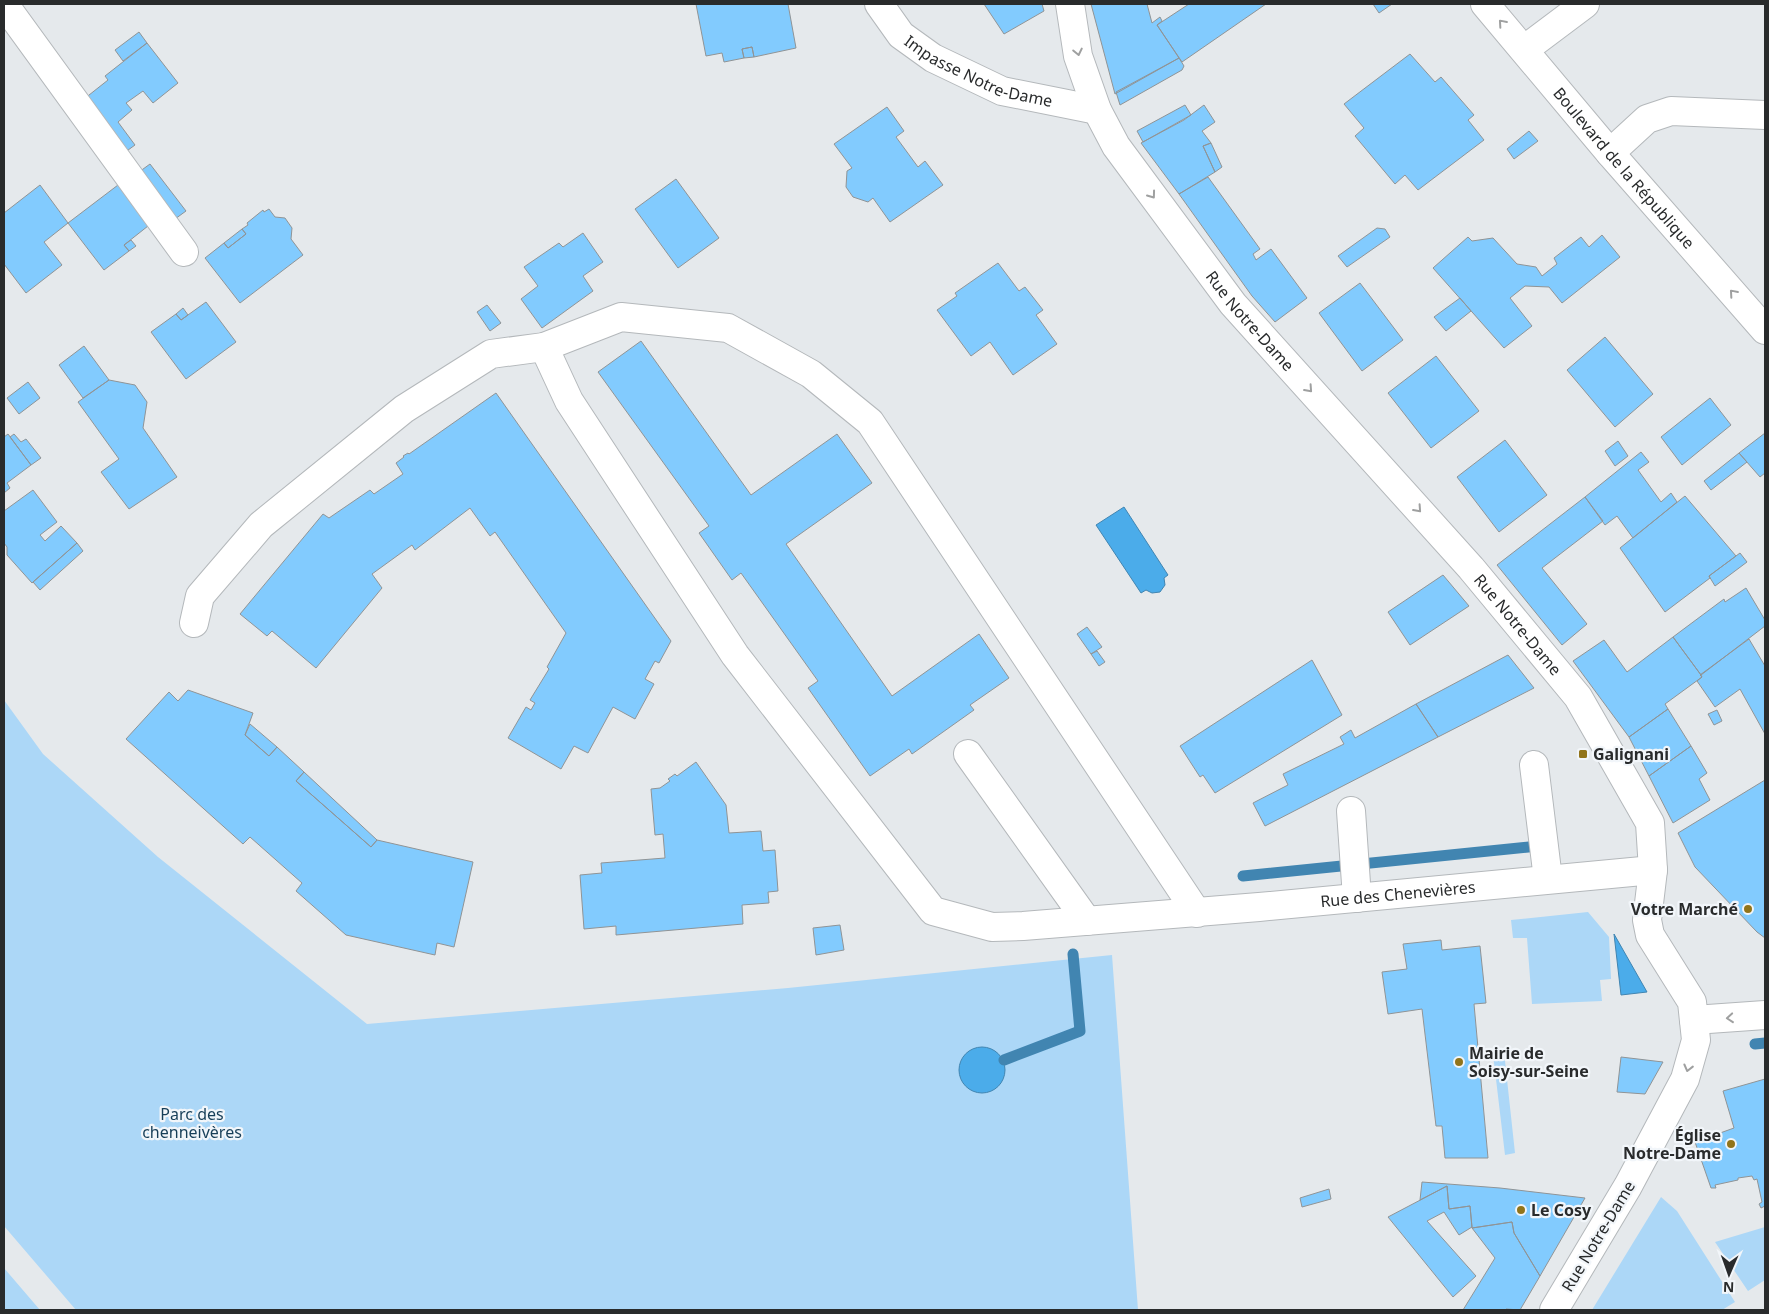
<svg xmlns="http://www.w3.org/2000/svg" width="1769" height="1314" font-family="'Noto Sans',sans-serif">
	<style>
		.green { fill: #acd7f7 }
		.water { fill: #4bacea; stroke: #4185b1 }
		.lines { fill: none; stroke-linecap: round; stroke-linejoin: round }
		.stream { stroke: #4185b1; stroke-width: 11 }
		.building { fill: #82cbfe; stroke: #909496 }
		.minor-casing { stroke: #b4b8bb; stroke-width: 30 }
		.major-casing { stroke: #b4b8bb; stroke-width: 30 }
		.minor { stroke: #fff; stroke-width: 28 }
		.major { stroke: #fff; stroke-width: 28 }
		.oneway { stroke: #9fa0a0 }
		.poi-dot { fill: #91741a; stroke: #f2f6fa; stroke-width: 2 }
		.labels { text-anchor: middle; stroke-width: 4.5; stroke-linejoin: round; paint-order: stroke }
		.street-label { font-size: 16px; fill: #292b2c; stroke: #f2f6fa }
		.poi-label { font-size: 16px; font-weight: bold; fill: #292b2c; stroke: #f2f6fa; text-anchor: start }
		.park-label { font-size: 16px; fill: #163e58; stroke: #f2f6fa }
	</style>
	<rect width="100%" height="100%" fill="#e5e9ec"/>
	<path class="green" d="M 4,700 L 43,754 L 158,857 L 367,1024 L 788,988 L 1112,955 L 1138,1310 L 76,1310 L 4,1226 Z
		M 1588,912 L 1609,937 L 1611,979 L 1600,980 L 1602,1001 L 1532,1004 L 1527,938 L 1513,938 L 1511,920 Z
		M 1493,1054 L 1497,1054 L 1505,1061 L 1515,1153 L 1505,1155 Z
		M 1661,1197 L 1677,1211 L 1735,1302 L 1722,1310 L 1592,1310 Z
		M 1765,1227 L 1765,1280 L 1748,1291 L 1715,1242 Z
		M 4,1268 L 40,1310 L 4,1310 Z"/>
	<path class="water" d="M 1124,507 L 1168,575 L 1164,578 L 1165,585 L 1160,592 L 1152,593 L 1146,590 L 1141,593 L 1096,525 Z
		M 1614,934 L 1647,992 L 1621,995 Z
		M959 1070a23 23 0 1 1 46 0a23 23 0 1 1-46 0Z"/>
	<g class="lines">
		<path class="stream" d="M 1243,876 L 1538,846
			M 1755,1044 L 1765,1043
			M 1004,1060 L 1080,1031 L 1073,954"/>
	</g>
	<path class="building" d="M 696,4 L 788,4 L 796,48 L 754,57 L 752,47 L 742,49 L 744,58 L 724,62 L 722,53 L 706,56 Z
		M 984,4 L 1042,4 L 1044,11 L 1004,34 Z
		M 1091,4 L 1147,4 L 1152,23 L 1160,17 L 1162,21 L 1157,25 L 1179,58 L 1115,94 Z
		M 1189,4 L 1266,4 L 1182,62 L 1157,25 Z
		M 1373,4 L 1392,4 L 1379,13 Z
		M 139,32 L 147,43 L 123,61 L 115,50 Z
		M 147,43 L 178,83 L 153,103 L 143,91 L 126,103 L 132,110 L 118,122 L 135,145 L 124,153 L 84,99 L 108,80 L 105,76 Z
		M 752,47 L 754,57 L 744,58 L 742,49 Z
		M 1410,54 L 1435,82 L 1441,77 L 1474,115 L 1468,120 L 1484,140 L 1418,190 L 1405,175 L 1395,184 L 1355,136 L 1364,128 L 1344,104 Z
		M 1179,58 L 1184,66 L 1182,70 L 1120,105 L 1116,92 Z
		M 1185,105 L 1191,115 L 1143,142 L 1137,131 Z
		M 1204,105 L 1215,122 L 1202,131 L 1211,143 L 1203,146 L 1215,172 L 1179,194 L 1141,143 L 1184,120 Z
		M 887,107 L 904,131 L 896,137 L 918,167 L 925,161 L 943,185 L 890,222 L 873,198 L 868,202 L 853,197 L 846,187 L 847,171 L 852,168 L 834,144 Z
		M 1529,131 L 1538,141 L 1514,159 L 1507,149 Z
		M 1211,143 L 1222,167 L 1215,172 L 1203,146 Z
		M 150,164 L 186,211 L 175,219 L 139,172 Z
		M 1208,177 L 1260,249 L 1253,254 L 1256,260 L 1271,249 L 1307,298 L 1275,322 L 1252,296 L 1179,194 Z
		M 676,179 L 719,238 L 678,268 L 635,209 Z
		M 40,185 L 68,223 L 44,242 L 62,265 L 26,293 L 4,264 L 4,213 Z
		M 118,185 L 148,226 L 124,245 L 129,251 L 104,270 L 68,223 Z
		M 269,209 L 275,217 L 285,218 L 292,228 L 291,239 L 303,255 L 240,303 L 205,258 L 224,243 L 228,248 L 246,234 L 242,229 L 248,225 L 247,223 L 263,210 L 264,212 Z
		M 1377,228 L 1385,229 L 1390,237 L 1347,267 L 1338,256 Z
		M 242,229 L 246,234 L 228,248 L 224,243 Z
		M 583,233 L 603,262 L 583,276 L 593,291 L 542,328 L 521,299 L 538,286 L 524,267 L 559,243 L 563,247 Z
		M 1602,235 L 1620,257 L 1562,303 L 1549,287 L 1525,286 L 1510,298 L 1532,326 L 1504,348 L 1433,268 L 1468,237 L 1472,241 L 1493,238 L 1517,264 L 1536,267 L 1542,276 L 1557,264 L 1554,258 L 1581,237 L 1589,247 Z
		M 131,240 L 136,246 L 129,251 L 124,245 Z
		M 998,263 L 1019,291 L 1025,287 L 1043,310 L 1036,315 L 1057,344 L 1013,375 L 990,342 L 971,356 L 937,310 L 957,296 L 955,293 Z
		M 1360,283 L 1403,340 L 1362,371 L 1319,313 Z
		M 1460,298 L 1471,311 L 1446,331 L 1434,317 Z
		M 206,302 L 236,342 L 186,379 L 151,332 L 176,314 L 181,320 Z
		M 487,305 L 501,323 L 490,331 L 477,312 Z
		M 183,308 L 188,315 L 181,320 L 176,314 Z
		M 1605,337 L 1653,394 L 1615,427 L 1567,370 Z
		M 641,341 L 751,495 L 837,434 L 872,483 L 786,544 L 892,696 L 979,634 L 1009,678 L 970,705 L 974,710 L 912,754 L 909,749 L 870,776 L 808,688 L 818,681 L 741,573 L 732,580 L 699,533 L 709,526 L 598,372 Z
		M 84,346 L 109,380 L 83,398 L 59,365 Z
		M 1436,356 L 1479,411 L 1431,448 L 1388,393 Z
		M 109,380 L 135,385 L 147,402 L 143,428 L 177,477 L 129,509 L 101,472 L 119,459 L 78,402 Z
		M 28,382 L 40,398 L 19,414 L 7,398 Z
		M 496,393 L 671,641 L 659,663 L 655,661 L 645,679 L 654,684 L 635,719 L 613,707 L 588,753 L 574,746 L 561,769 L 508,738 L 526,707 L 531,710 L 535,703 L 530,700 L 549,669 L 547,667 L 566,633 L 495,532 L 490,536 L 470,508 L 415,550 L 412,545 L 372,574 L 382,588 L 316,668 L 272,631 L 267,636 L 240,614 L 323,514 L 329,518 L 370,490 L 374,494 L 403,474 L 396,463 L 404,457 L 403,456 L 408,453 L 409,454 Z
		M 1710,398 L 1731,425 L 1682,465 L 1661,437 Z
		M 1765,433 L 1765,473 L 1760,477 L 1739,453 Z
		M 8,434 L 31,465 L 7,483 L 10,488 L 4,493 L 4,437 Z
		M 14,434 L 21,442 L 26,439 L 41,458 L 31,465 L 10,437 Z
		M 1505,440 L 1547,495 L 1499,532 L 1457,477 Z
		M 1618,441 L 1628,456 L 1615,466 L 1605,451 Z
		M 1641,452 L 1649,462 L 1638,470 L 1661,502 L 1671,493 L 1677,502 L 1633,538 L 1617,516 L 1605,525 L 1585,497 Z
		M 1739,453 L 1747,462 L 1711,490 L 1704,481 Z
		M 33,490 L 57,522 L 40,535 L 45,541 L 61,526 L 77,543 L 32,583 L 7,555 L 7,547 L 4,543 L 4,511 Z
		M 1685,496 L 1736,556 L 1709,576 L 1710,578 L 1665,612 L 1620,548 Z
		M 1585,497 L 1603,521 L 1542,568 L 1587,624 L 1562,645 L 1497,565 Z
		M 77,543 L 83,551 L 40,590 L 33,582 Z
		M 1740,553 L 1747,562 L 1715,586 L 1709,576 Z
		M 1443,575 L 1469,606 L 1410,645 L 1388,612 Z
		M 1746,588 L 1765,620 L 1765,626 L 1701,675 L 1673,637 L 1724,599 L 1725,602 Z
		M 1087,627 L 1102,647 L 1091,654 L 1077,634 Z
		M 1673,637 L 1701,675 L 1702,677 L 1665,704 L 1668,709 L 1629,737 L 1573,661 L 1604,640 L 1627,672 Z
		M 1749,639 L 1765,666 L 1765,734 L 1740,689 L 1715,707 L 1697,681 L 1702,677 L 1700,675 Z
		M 1097,651 L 1105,662 L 1099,666 L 1091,654 Z
		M 1508,655 L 1534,688 L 1438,737 L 1416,704 Z
		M 1312,660 L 1342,715 L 1215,793 L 1203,775 L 1200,777 L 1180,746 Z
		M 188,690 L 253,713 L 245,735 L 269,756 L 277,747 L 304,772 L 296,781 L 371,847 L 377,840 L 473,862 L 454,947 L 437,943 L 435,955 L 346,935 L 296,891 L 302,883 L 250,837 L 243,844 L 126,739 L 169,692 L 178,701 Z
		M 1416,704 L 1438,737 L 1265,826 L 1253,803 L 1288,785 L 1283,774 L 1344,744 L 1340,737 L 1351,730 L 1355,738 Z
		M 1668,709 L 1691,746 L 1649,776 L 1629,737 Z
		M 1717,710 L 1722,721 L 1714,725 L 1708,714 Z
		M 250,724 L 277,747 L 269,756 L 245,735 Z
		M 1691,746 L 1707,773 L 1699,779 L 1710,800 L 1673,823 L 1649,776 Z
		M 696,762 L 726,805 L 729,833 L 761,831 L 763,851 L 775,850 L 778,891 L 768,892 L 769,903 L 742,905 L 743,924 L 616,935 L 616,926 L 584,929 L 580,875 L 602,873 L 601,863 L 665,858 L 663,834 L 655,835 L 651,789 L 660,788 L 670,781 L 668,779 L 675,774 L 677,776 Z
		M 304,772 L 377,840 L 371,847 L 296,781 Z
		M 1765,780 L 1765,938 L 1757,932 L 1695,867 L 1678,833 Z
		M 840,925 L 844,950 L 816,955 L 813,928 Z
		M 1441,940 L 1442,950 L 1480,946 L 1486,1003 L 1474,1004 L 1488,1158 L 1445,1158 L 1442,1126 L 1436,1126 L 1422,1009 L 1388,1014 L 1382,972 L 1407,969 L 1403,944 Z
		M 1621,1057 L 1663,1062 L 1645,1094 L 1617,1092 Z
		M 1765,1079 L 1765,1210 L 1765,1206 L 1761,1208 L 1759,1204 L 1762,1202 L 1757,1179 L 1754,1180 L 1752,1176 L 1738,1178 L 1738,1180 L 1715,1185 L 1716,1188 L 1711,1188 L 1695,1142 L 1734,1128 L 1723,1091 Z
		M 1422,1182 L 1500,1188 L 1585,1198 L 1540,1276 L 1514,1233 L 1512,1222 L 1472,1228 L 1470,1206 L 1449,1209 L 1447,1186 L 1420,1200 Z
		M 1447,1186 L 1449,1209 L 1470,1206 L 1472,1227 L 1459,1235 L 1444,1212 L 1427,1221 L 1476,1276 L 1453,1297 L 1388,1217 Z
		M 1329,1189 L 1331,1199 L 1302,1207 L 1300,1198 Z
		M 1512,1222 L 1514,1233 L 1540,1276 L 1520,1310 L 1506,1309 L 1506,1310 L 1463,1310 L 1495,1258 L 1472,1228 Z"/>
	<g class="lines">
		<defs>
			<g id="minor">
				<path d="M 4,4 L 184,252"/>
				<path id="s1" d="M 879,4 L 901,35 L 933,58 L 1002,91 L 1097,110"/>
				<path d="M 1525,49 L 1585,4"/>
				<path d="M 1610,153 L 1647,119 L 1671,111 L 1765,115"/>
				<path id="s2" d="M 544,347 L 569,401 L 735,655 L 933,911 L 992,927 L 1023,926 L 1259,907 L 1653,870"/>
				<path d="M 194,623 L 200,596 L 261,525 L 404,409 L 491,354 L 544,347 L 621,317 L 728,328 L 811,374 L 870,422 L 1197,913"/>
				<path d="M 968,754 L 1087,921"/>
				<path d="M 1534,765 L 1548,879"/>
				<path d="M 1351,811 L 1357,898"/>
				<path d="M 1694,1020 L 1765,1015"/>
			</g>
			<g id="major">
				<path id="s3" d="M 1070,4 L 1078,56 L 1097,110 L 1116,146 L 1233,304 L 1471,568 L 1578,697 L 1650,823 L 1653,870 L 1647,920 L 1650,935 L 1692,1002 L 1696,1040 L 1685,1079 L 1628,1186 L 1554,1310"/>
				<path id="s4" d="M 1485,4 L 1610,153 L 1765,330"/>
			</g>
		</defs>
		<use href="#minor" class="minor-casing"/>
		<use href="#major" class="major-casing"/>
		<use href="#minor" class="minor"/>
		<use href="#major" class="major"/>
	</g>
	<defs><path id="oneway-chevron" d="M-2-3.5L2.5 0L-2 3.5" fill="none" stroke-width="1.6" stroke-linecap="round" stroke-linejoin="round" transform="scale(1.25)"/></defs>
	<g class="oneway">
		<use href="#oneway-chevron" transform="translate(1502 23) rotate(-131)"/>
		<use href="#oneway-chevron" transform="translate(1078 52) rotate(78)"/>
		<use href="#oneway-chevron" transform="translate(1152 195) rotate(54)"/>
		<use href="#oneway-chevron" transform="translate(1733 293) rotate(-131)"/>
		<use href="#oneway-chevron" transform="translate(1309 389) rotate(48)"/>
		<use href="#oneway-chevron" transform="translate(1418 509) rotate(48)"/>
		<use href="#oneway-chevron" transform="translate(1730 1018) rotate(175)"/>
		<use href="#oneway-chevron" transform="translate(1688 1068) rotate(104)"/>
	</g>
	<g class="poi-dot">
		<rect x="1578" y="749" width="10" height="10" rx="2.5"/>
		<circle cx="1748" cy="909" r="5"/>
		<circle cx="1459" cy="1062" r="5"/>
		<circle cx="1731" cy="1144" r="5"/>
		<circle cx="1521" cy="1210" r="5"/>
	</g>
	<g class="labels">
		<g class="street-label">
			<text dy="6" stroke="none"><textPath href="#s1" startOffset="125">Impasse Notre-Dame</textPath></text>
			<text dy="6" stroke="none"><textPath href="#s4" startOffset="215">Boulevard de la République</textPath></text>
			<text dy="6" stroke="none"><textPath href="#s3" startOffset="371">Rue Notre-Dame</textPath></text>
			<text dy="6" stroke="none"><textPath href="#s3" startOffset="776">Rue Notre-Dame</textPath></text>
			<text dy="6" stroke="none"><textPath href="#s2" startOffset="1155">Rue des Chenevières</textPath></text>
			<text transform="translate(1598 1236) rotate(-59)" y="6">Rue Notre-Dame</text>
		</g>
		<g class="poi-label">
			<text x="1593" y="760">Galignani</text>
			<text x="1738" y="915" text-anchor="end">Votre Marché</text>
			<text x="1469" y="1059">Mairie de<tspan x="1469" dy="18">Soisy-sur-Seine</tspan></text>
			<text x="1721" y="1141" text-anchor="end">Église<tspan x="1721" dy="18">Notre-Dame</tspan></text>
			<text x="1531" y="1216">Le Cosy</text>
		</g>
		<g class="park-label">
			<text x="192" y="1120">Parc des<tspan x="192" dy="18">chenneivères</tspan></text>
		</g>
	</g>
	<rect width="1769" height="1314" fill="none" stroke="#292b2c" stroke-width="10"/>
	<g transform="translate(1729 1274) rotate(182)" stroke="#f2f6fa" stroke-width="4" paint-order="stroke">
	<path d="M0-4L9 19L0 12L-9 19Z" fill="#292b2c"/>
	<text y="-8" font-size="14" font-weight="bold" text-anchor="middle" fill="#292b2c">N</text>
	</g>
</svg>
